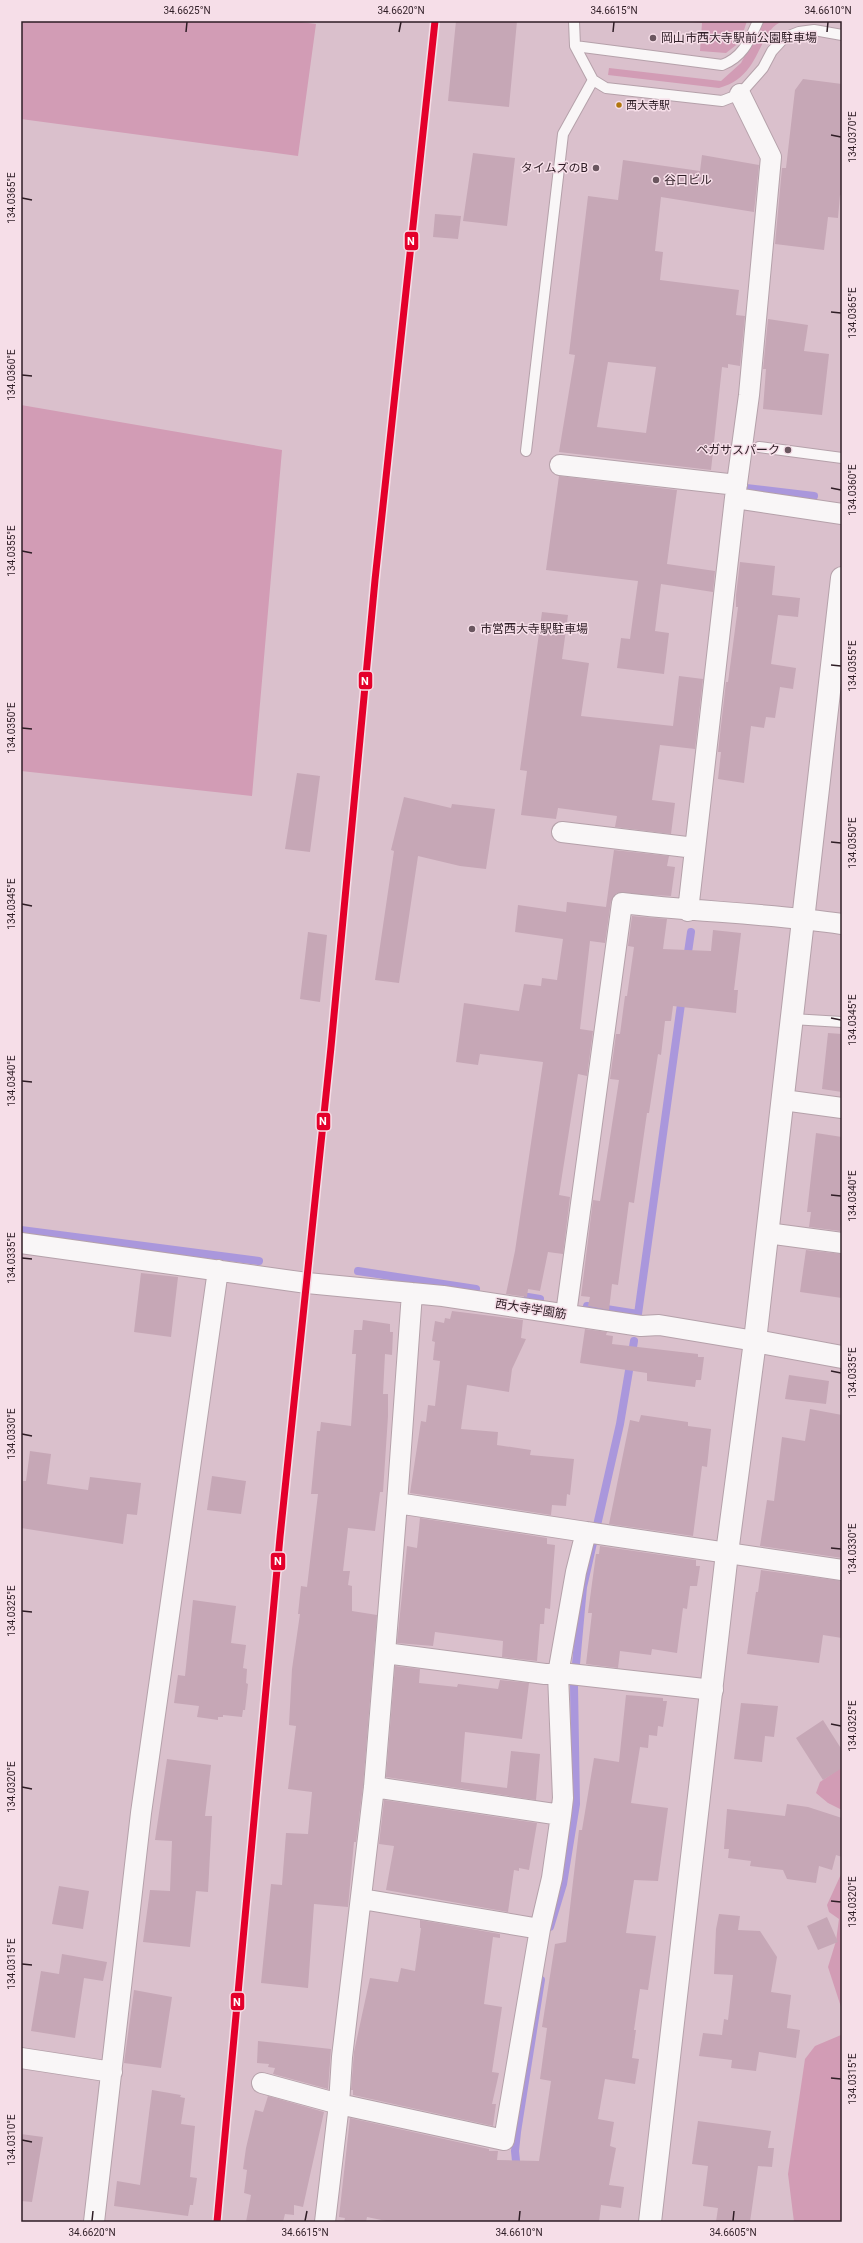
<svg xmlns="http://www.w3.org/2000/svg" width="863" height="2243" font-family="Roboto,'Noto Sans JP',sans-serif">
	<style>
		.green { fill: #d29cb5 }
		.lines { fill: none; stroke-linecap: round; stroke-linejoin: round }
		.stream { stroke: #aa97dc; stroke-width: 8 }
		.building { fill: #c6a7b6; fill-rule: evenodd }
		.lane-casing { stroke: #b5a1aa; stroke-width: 12 }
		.street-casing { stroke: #b5a1aa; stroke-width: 22 }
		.secondary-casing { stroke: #b5a1aa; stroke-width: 24 }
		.lane { stroke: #f9f6f7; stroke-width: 10 }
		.street { stroke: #f9f6f7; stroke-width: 20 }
		.secondary { stroke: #f9f6f7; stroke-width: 22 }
		.rail-1-casing { stroke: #f6dee8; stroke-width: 10 }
		.rail-1 { stroke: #e4002b; stroke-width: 7 }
		.ticks { fill: none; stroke: #2e1d25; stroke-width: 1.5 }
		.poi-dot { fill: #6a565f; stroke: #f6dee8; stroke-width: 1.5 }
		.bus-dot { fill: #b1760d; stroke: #f6dee8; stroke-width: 1.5 }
		.labels { text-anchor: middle; stroke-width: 3; stroke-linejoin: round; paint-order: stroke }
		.bus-label { font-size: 11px; fill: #2e1d25; stroke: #f6dee8; text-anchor: start }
		.poi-label { font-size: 12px; fill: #2e1d25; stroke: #f6dee8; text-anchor: start }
		.street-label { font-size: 12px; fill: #2e1d25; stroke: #f6dee8 }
		.line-badge { stroke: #f6dee8; stroke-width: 1.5 }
		.badge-label { font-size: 11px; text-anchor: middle; font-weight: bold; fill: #fff }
		.neatline { fill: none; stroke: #2e1d25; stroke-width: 1.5 }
		.ticks-label { font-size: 10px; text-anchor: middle; fill: #2e1d25 }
	</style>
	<rect width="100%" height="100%" fill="#dac0cc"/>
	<path class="green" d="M 21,21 L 293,21 L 316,24 L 298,156 L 21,119 Z
		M 681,21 L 747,21 L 740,42 L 726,53 L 700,51 L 702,23 Z
		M 763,21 L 783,21 C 756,31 763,76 719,88 L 608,75 L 609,68 L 721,81 L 741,63 Z
		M 21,405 L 282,450 L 252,796 L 21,771 Z
		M 842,1767 L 842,1810 L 828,1803 L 816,1793 L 820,1782 Z
		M 842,1872 L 842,2222 L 794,2222 L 788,2174 L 805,2059 L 815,2046 L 841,2035 L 841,2007 L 828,1967 L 836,1941 L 839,1919 L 829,1912 L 827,1905 Z"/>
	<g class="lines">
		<path class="stream" d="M 745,491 L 746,488 L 814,496
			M 687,959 L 691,932
			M 21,1230 L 259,1261
			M 358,1271 L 476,1289
			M 528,1297 L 540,1299
			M 587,1306 L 638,1314 L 682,997
			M 550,1927 L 563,1884 L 576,1804 L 574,1686 L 583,1587 L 620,1424 L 634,1341
			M 517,2171 L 515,2151 L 517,2132 L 541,1980"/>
	</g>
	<path class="building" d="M 456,21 L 517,21 L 509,107 L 448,101 Z
		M 803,79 L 842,84 L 842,196 L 840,195 L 838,218 L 828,217 L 824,250 L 775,244 L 782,168 L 786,168 L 795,90 Z
		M 473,153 L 515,158 L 507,226 L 463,221 Z
		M 702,155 L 759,165 L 754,212 L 661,197 L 655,251 L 663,252 L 660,280 L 739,290 L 736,315 L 745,316 L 740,366 L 728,364 L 728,368 L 722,367 L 711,470 L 559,452 L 575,355 L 569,354 L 588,196 L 618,200 L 623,160 L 700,171 ZM 608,362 L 656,367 L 646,433 L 597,427 Z
		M 435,214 L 461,216 L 458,239 L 433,237 Z
		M 768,319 L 808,325 L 804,351 L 829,354 L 822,415 L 763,409 L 766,369 L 763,369 Z
		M 559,476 L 677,490 L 667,564 L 715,571 L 713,592 L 661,584 L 655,631 L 669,633 L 664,674 L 617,668 L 621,638 L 630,639 L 638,581 L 546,570 Z
		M 740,562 L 775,566 L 772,595 L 800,598 L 798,617 L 778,615 L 771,664 L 796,668 L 793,689 L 780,687 L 775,718 L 766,717 L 764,728 L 751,726 L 744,783 L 718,779 L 721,752 L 718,752 L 726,682 L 728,682 L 738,607 L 736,607 L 736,595 Z
		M 542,612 L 568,615 L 562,659 L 589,663 L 581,716 L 673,726 L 679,676 L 703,679 L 695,749 L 660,745 L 652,800 L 675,803 L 671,834 L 615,827 L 617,816 L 558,808 L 556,819 L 521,815 L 527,771 L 520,770 Z
		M 297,773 L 320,776 L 310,852 L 285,849 Z
		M 404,797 L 451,808 L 452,804 L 495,809 L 486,869 L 460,866 L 418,856 L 399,983 L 375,980 L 394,851 L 391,850 Z
		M 614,850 L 669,856 L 667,866 L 675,867 L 671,896 L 617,893 L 611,901 L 605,943 L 590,941 L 580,1029 L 593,1031 L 587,1076 L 578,1074 L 559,1195 L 570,1197 L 563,1254 L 548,1252 L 540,1291 L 528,1289 L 527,1297 L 506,1294 L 515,1251 L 543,1062 L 480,1054 L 478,1065 L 456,1062 L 464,1003 L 519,1011 L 524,984 L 541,986 L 542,978 L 557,980 L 563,939 L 515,932 L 518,905 L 566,912 L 567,902 L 606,907 Z
		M 632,916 L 667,919 L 663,949 L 711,951 L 713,930 L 741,933 L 734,990 L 738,990 L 736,1013 L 673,1006 L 671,1021 L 665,1021 L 661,1055 L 658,1054 L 649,1113 L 647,1113 L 634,1203 L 629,1202 L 618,1285 L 612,1284 L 609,1310 L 588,1306 L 590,1297 L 581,1296 L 593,1200 L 600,1201 L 619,1080 L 610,1079 L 616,1034 L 620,1034 L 625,996 L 627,996 L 634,947 L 628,946 Z
		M 308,932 L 327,935 L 320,1002 L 300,999 Z
		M 828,1033 L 842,1034 L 842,1092 L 822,1089 Z
		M 816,1133 L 842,1137 L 842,1214 L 840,1231 L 809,1227 L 811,1212 L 807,1212 Z
		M 806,1250 L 842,1254 L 842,1298 L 800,1292 Z
		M 141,1273 L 178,1277 L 171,1337 L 134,1332 Z
		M 452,1311 L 523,1320 L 521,1338 L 526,1339 L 512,1369 L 509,1392 L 467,1385 L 461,1429 L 498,1432 L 497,1445 L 531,1450 L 530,1455 L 574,1459 L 570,1495 L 567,1494 L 566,1506 L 552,1505 L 551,1515 L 410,1493 L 421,1421 L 426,1422 L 428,1405 L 435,1406 L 440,1361 L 433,1360 L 435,1342 L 432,1341 L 435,1321 L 444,1323 L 445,1318 L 450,1319 Z
		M 363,1320 L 390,1324 L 390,1332 L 393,1332 L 392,1355 L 385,1354 L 383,1394 L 388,1394 L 388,1416 L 383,1492 L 380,1492 L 375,1531 L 348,1528 L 343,1571 L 350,1571 L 348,1585 L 352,1586 L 352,1611 L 377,1615 L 363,1786 L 356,1842 L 354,1842 L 348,1907 L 314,1904 L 308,1988 L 261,1983 L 271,1884 L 282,1885 L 286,1833 L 308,1834 L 312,1792 L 288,1789 L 296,1726 L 289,1725 L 292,1669 L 300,1614 L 298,1614 L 301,1586 L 307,1587 L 318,1494 L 311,1494 L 317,1431 L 320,1431 L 321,1422 L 351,1426 L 356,1354 L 352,1354 L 354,1330 L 362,1330 Z
		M 585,1329 L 607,1332 L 606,1335 L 613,1336 L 612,1344 L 698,1354 L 698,1357 L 704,1357 L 701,1380 L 696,1380 L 695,1387 L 647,1381 L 647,1373 L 580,1363 Z
		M 789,1375 L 829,1381 L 826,1404 L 785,1399 Z
		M 810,1409 L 842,1415 L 842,1558 L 760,1546 L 767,1500 L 774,1501 L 782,1437 L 805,1441 Z
		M 641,1415 L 688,1422 L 688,1426 L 711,1429 L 707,1467 L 702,1466 L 693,1536 L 609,1524 L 630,1420 L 639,1422 Z
		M 30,1451 L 51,1454 L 47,1484 L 88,1490 L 90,1477 L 141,1483 L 137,1515 L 127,1514 L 123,1544 L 21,1528 L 21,1499 L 23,1481 L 26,1481 Z
		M 212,1476 L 246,1481 L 241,1514 L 207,1510 Z
		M 420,1518 L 547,1538 L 547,1544 L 555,1545 L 550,1609 L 545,1608 L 544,1624 L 540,1624 L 537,1661 L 502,1657 L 503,1641 L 435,1632 L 433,1646 L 397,1643 L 407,1546 L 417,1548 Z
		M 600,1546 L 696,1560 L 696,1566 L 700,1566 L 697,1586 L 690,1586 L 687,1609 L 683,1608 L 677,1653 L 652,1649 L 651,1655 L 620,1651 L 618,1668 L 586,1664 L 592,1613 L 588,1613 L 596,1554 L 599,1554 Z
		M 761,1570 L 842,1581 L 842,1638 L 823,1635 L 819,1663 L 747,1654 L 756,1592 L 758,1592 Z
		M 193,1600 L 236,1606 L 231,1643 L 246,1645 L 243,1668 L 247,1669 L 246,1683 L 248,1684 L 245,1710 L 243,1710 L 242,1717 L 223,1715 L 223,1717 L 218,1717 L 218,1720 L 197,1717 L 199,1706 L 174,1703 L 178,1675 L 185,1676 Z
		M 395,1666 L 420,1669 L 419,1683 L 457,1687 L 458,1684 L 498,1689 L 500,1680 L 529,1683 L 522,1739 L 465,1732 L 461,1782 L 507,1788 L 511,1751 L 540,1754 L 536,1800 L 386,1777 Z
		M 626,1695 L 663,1698 L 663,1701 L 667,1701 L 663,1727 L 658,1726 L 657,1736 L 649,1735 L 648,1748 L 640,1747 L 631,1803 L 668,1808 L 658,1881 L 634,1880 L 626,1933 L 656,1936 L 648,1990 L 640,1989 L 634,2030 L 636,2030 L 632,2058 L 639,2059 L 635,2084 L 605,2079 L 598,2119 L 614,2122 L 610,2146 L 616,2148 L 609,2185 L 624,2187 L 621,2208 L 601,2205 L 599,2222 L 391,2222 L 367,2217 L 366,2222 L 344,2222 L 345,2218 L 339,2217 L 350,2118 L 489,2149 L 489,2151 L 498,2151 L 497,2160 L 539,2161 L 551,2081 L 540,2079 L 547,2028 L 542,2027 L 555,1944 L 566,1942 L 579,1830 L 582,1830 L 594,1758 L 619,1762 Z
		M 741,1703 L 778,1706 L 774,1737 L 765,1736 L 762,1762 L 734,1759 Z
		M 823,1720 L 842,1750 L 842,1768 L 823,1780 L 796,1738 Z
		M 167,1759 L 211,1765 L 205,1816 L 212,1816 L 208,1892 L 196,1891 L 190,1947 L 143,1942 L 150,1890 L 170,1891 L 172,1841 L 155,1840 Z
		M 384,1800 L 537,1823 L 529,1870 L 519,1868 L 519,1871 L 514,1870 L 508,1912 L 386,1890 L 394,1846 L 379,1844 Z
		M 787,1804 L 808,1807 L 842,1818 L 842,1857 L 836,1855 L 832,1870 L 819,1866 L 816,1883 L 787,1879 L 783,1870 L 750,1866 L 751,1861 L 728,1858 L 729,1849 L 724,1849 L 727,1809 L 785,1816 Z
		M 59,1886 L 89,1891 L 83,1929 L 52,1924 Z
		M 719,1914 L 740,1916 L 738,1930 L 760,1931 L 777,1957 L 771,1992 L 791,1995 L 787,2028 L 800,2030 L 796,2058 L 759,2052 L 756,2071 L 731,2068 L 732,2060 L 699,2056 L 703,2033 L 722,2035 L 724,2019 L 728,2020 L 733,1975 L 714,1974 L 716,1929 Z
		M 827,1917 L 838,1942 L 818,1950 L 807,1926 Z
		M 420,1920 L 500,1934 L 500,1938 L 493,1937 L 484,2004 L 502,2007 L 492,2072 L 499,2073 L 492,2104 L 496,2104 L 493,2126 L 353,2095 L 353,2090 L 351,2090 L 354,2052 L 370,1978 L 398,1982 L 401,1968 L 415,1971 L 421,1928 L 420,1928 Z
		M 62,1954 L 107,1962 L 103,1981 L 84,1978 L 75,2038 L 31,2031 L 41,1971 L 59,1974 Z
		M 134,1990 L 172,1997 L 161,2068 L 124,2063 Z
		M 258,2041 L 331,2049 L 328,2089 L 273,2074 L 275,2068 L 268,2067 L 269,2064 L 257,2063 Z
		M 152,2090 L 181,2095 L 180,2097 L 185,2098 L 181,2124 L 195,2126 L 190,2177 L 197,2178 L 193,2205 L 190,2205 L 188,2216 L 114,2206 L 117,2181 L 140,2185 Z
		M 268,2096 L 324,2112 L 303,2207 L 294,2205 L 294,2215 L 285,2214 L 283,2222 L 246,2222 L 251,2195 L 244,2193 L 247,2170 L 243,2169 L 246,2148 L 255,2110 L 263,2112 Z
		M 698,2121 L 771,2131 L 768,2148 L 774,2148 L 772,2167 L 758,2166 L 750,2222 L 716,2222 L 718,2208 L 703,2206 L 708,2166 L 692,2164 Z
		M 21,2134 L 43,2137 L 32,2202 L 21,2201 Z"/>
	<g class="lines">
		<defs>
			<path id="lane" d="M 574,21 L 575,46 L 593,80 L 606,88 L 722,101 L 740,94 L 763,68 L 772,51 L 784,38 L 799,32 L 814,30 L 842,35
				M 575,46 L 722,65 C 743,57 749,41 758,21
				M 759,447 L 842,458
				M 526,451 L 563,134 L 593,80
				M 792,1019 L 842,1022"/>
			<path id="street" d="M 560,465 L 737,485
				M 735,498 L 842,514
				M 562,832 L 695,848
				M 688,911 L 735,498 L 749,395 L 771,157 L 740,94
				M 783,1100 L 842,1108
				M 767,1233 L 842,1243
				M 21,1243 L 307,1283 L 443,1296 L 641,1326 L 659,1325 L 755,1341
				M 566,1314 L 622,903 C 695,912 769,913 842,924
				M 397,1503 L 412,1293
				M 385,1653 L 397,1503 L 586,1532
				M 374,1787 L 561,1815 L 563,1798 L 558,1674 L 576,1572 L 586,1532 L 842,1570
				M 362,1899 L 540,1929
				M 21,2058 L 112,2072
				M 262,2083 L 339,2104 L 504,2140 L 540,1929 L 552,1878 L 561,1815
				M 94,2222 L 141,1813 L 218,1270
				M 325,2222 L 339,2104 L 342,2057 L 374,1787 L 385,1653 L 545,1674 L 570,1674 L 713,1690"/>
			<path id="secondary" d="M 755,1341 L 842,1357
				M 650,2222 L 727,1553 L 755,1341 L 842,578"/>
		</defs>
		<use href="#lane" class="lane-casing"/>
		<use href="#street" class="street-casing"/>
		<use href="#secondary" class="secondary-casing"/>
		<use href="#lane" class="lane"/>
		<use href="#street" class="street"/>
		<use href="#secondary" class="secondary"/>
		<defs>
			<path id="rail-1" d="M 217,2222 L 280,1537 L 331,1047 L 375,580 L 435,21"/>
		</defs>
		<use href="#rail-1" class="rail-1-casing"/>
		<use href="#rail-1" class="rail-1"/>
	</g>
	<path class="ticks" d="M 186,32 L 187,22M 399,32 L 401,22M 613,32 L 614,22M 827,32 L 828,22M 831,135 L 841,137M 22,198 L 32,200M 831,312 L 841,313M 22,375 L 32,376M 831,488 L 841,490M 22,551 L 32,553M 831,665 L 841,666M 22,728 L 32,729M 831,842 L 841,843M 22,904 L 32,906M 831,1018 L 841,1020M 22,1081 L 32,1082M 831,1195 L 841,1196M 22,1258 L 32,1259M 831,1371 L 841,1373M 22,1434 L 32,1436M 831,1548 L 841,1549M 22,1611 L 32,1612M 831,1724 L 841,1726M 22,1787 L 32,1789M 831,1901 L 841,1902M 22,1964 L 32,1965M 831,2078 L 841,2079M 22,2140 L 32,2142M 92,2221 L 93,2211M 305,2221 L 307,2211M 519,2221 L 520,2211M 733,2221 L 734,2211"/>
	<g class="poi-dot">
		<circle cx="653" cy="38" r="4"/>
		<circle cx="596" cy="168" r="4"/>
		<circle cx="656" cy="180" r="4"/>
		<circle cx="788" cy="450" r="4"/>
		<circle cx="472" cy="629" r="4"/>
	</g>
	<circle class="bus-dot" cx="619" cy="105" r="3.5"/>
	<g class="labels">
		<g class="bus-label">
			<text x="626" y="109">西大寺駅</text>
		</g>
		<g class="poi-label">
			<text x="661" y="42">岡山市西大寺駅前公園駐車場</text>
			<text x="588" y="172" text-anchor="end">タイムズのB</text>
			<text x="664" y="184">谷口ビル</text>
			<text x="780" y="454" text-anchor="end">ペガサスパーク</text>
			<text x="480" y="633">市営西大寺駅駐車場</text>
		</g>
		<g class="street-label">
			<text transform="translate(531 1309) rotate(9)" y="4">西大寺学園筋</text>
		</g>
	</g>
	<g class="line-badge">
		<rect x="404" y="231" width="15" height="20" rx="4" fill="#e4002b"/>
		<rect x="358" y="671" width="15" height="19" rx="4" fill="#e4002b"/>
		<rect x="316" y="1112" width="15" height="19" rx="4" fill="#e4002b"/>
		<rect x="270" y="1552" width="16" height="19" rx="4" fill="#e4002b"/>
		<rect x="230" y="1992" width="15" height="19" rx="4" fill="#e4002b"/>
	</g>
	<g class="badge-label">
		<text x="411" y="245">N</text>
		<text x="365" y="685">N</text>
		<text x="323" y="1125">N</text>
		<text x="278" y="1565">N</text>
		<text x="237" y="2006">N</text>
	</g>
	<rect width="863" height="2243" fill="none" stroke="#f6dee8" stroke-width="44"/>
	<rect x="22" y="22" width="819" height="2199" class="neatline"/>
	<g class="ticks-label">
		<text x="187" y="14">34.6625°N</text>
		<text x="401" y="14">34.6620°N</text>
		<text x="614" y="14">34.6615°N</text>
		<text x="828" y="14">34.6610°N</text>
		<text transform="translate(852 137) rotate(-90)" y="4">134.0370°E</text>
		<text transform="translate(11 198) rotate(-90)" y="4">134.0365°E</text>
		<text transform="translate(852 313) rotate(-90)" y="4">134.0365°E</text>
		<text transform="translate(11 375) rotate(-90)" y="4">134.0360°E</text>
		<text transform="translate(852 490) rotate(-90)" y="4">134.0360°E</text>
		<text transform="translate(11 551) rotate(-90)" y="4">134.0355°E</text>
		<text transform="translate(852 666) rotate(-90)" y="4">134.0355°E</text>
		<text transform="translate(11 728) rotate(-90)" y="4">134.0350°E</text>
		<text transform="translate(852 843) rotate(-90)" y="4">134.0350°E</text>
		<text transform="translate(11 904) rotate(-90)" y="4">134.0345°E</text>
		<text transform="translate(852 1020) rotate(-90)" y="4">134.0345°E</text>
		<text transform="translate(11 1081) rotate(-90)" y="4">134.0340°E</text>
		<text transform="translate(852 1196) rotate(-90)" y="4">134.0340°E</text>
		<text transform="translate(11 1258) rotate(-90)" y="4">134.0335°E</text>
		<text transform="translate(852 1373) rotate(-90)" y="4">134.0335°E</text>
		<text transform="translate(11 1434) rotate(-90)" y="4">134.0330°E</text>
		<text transform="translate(852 1549) rotate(-90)" y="4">134.0330°E</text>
		<text transform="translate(11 1611) rotate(-90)" y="4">134.0325°E</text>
		<text transform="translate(852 1726) rotate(-90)" y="4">134.0325°E</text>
		<text transform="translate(11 1787) rotate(-90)" y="4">134.0320°E</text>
		<text transform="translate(852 1902) rotate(-90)" y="4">134.0320°E</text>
		<text transform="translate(11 1964) rotate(-90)" y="4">134.0315°E</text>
		<text transform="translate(852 2079) rotate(-90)" y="4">134.0315°E</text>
		<text transform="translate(11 2140) rotate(-90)" y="4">134.0310°E</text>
		<text x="92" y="2236">34.6620°N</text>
		<text x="305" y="2236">34.6615°N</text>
		<text x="519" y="2236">34.6610°N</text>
		<text x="733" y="2236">34.6605°N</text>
	</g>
</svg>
